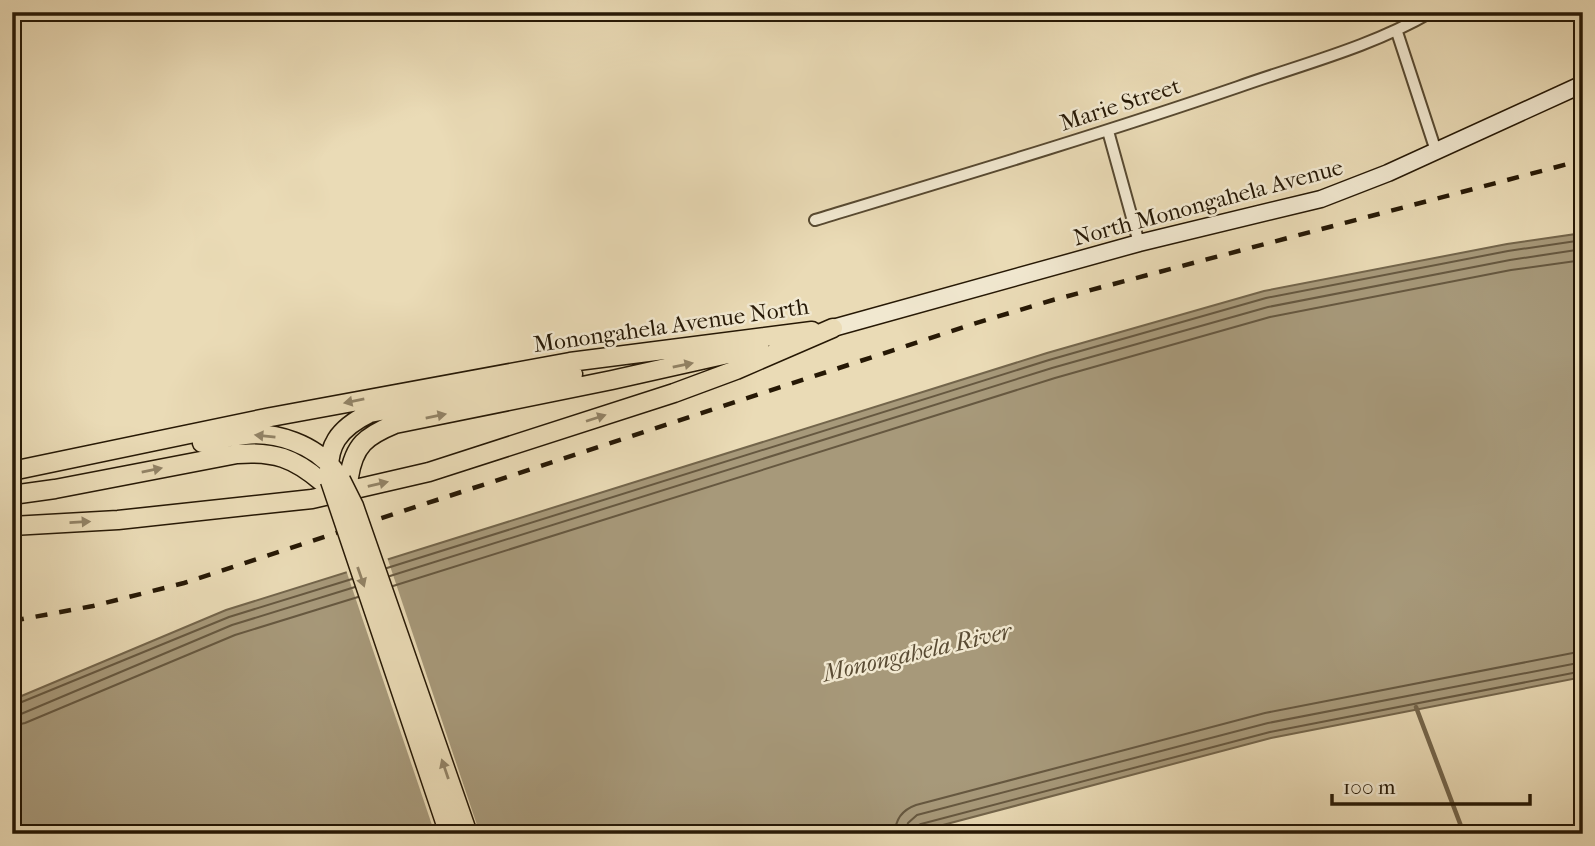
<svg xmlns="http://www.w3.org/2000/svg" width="1595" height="846" font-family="'IM FELL French Canon',serif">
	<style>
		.water { fill: #a7997a; stroke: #73654b; stroke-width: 2 }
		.pier { fill: #eadbb6 }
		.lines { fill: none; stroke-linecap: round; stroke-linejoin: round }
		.shore { stroke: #665840; stroke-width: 2 }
		.stream { stroke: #73654b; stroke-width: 4.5 }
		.street-casing { stroke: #574931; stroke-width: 14 }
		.secondary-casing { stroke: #261805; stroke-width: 19 }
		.primary-casing { stroke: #261805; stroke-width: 21 }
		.street { stroke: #f1e8d0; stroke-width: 10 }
		.secondary { stroke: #f1e8d0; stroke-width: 16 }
		.primary { stroke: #eadbb6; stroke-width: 18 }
		.rail { stroke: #261805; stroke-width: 4.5; stroke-dasharray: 12 12; stroke-linecap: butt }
		.primary-bridge-casing { stroke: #261805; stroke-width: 21; stroke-linecap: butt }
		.primary-bridge { stroke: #eadbb6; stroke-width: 18 }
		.oneway { fill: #928366 }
		.labels { text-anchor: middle; stroke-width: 5; stroke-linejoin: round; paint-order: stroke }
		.street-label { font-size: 23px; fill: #261805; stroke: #f1e8d0 }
		.water-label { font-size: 24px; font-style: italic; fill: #5a4c34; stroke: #f1e8d0 }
	</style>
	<rect width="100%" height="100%" fill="#eadbb6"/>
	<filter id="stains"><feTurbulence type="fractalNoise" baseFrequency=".00286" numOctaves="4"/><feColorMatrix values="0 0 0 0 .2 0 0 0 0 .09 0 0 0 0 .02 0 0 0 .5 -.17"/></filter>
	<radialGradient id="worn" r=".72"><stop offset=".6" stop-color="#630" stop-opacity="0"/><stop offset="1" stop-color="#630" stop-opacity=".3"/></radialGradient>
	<path class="water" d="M 1583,233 L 1583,677 L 1271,738 L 909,834 L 12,834 L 12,700 L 226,610 L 1047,353 L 1264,291 L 1507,244 Z"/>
	<path class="pier" d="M 387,557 L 480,834 L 435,834 L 346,570 Z"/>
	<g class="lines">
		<path class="shore" d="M 387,568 L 1049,360 L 1266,298 L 1508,251 L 1583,240
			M 390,576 L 1052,368 L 1268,307 L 1510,260 L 1583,249
			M 393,586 L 1055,378 L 1270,317 L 1511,270 L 1583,260
			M 12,706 L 229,617 L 352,579
			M 12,715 L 21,714 L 232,625 L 355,587
			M 12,726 L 25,723 L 235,635 L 358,597
			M 895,834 C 895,819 902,810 916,805 L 1265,713 L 1583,651
			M 905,834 L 908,823 L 917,815 L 1268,723 L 1583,662
			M 914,834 L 915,827 L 921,824 L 1270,732 L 1583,671"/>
		<path class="stream" d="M 1416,707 L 1464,834"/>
		<defs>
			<path id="street" d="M 1397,32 L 1436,151
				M 1108,131 L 1139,243
				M 815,220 C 957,177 1098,135 1238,87 C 1303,64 1371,47 1431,12"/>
			<path id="secondary" d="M 833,328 L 1139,243 L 1321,199 L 1388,173 L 1583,84"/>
			<path id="primary" d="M 202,443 C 216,440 231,436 245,435 C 276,431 315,445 334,470
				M 12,471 L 271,417 L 570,362 L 812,331
				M 349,477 C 354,445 366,436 395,424 L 612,380 L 759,347
				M 330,481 C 325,446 339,428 370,413 L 573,374
				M 12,495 L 55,489 L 237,454 C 274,451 294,458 322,482
				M 12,526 L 118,520 L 312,499 L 429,472 L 674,393 L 736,370 L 833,328"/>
		</defs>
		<use href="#street" class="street-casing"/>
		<use href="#secondary" class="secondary-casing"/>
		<use href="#primary" class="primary-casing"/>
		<use href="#street" class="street"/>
		<use href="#secondary" class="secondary"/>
		<use href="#primary" class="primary"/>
		<path class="rail" d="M 12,621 L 93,606 L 184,583 L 973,324 L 1053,300 L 1583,160"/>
		<defs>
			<path id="primary-bridge" d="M 341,480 L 354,506 L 468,834
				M 330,481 L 449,834"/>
		</defs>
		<use href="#primary-bridge" class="primary-bridge-casing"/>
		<use href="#primary-bridge" class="primary-bridge"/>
	</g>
	<defs><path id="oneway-solid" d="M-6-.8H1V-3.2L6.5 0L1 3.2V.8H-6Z" transform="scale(1.75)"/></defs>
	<g class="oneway">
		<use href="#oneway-solid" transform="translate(683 365) rotate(-12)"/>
		<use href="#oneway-solid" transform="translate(354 401) rotate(169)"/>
		<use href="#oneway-solid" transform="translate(436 416) rotate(-11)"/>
		<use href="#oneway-solid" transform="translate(596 418) rotate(-18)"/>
		<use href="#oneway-solid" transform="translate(265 436) rotate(-174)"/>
		<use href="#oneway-solid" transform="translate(152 470) rotate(-11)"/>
		<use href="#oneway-solid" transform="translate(378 484) rotate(-13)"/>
		<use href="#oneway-solid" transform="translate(80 522) rotate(-3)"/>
		<use href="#oneway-solid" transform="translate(361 577) rotate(71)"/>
		<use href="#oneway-solid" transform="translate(445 769) rotate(-109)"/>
	</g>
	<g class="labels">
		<g class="street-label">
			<text transform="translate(1120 104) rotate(-18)" y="8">Marie Street</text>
			<text transform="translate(1208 202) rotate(-15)" y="8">North Monongahela Avenue</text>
			<text transform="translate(671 325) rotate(-8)" y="8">Monongahela Avenue North</text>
		</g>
		<g class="water-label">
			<text transform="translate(917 652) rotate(-13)" y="8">Monongahela River</text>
		</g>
	</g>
	<rect width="1595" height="846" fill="none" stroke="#eadbb6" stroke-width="42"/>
	<rect x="14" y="14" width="1567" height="818" fill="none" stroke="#261805" stroke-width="3.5"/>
	<rect x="21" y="21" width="1553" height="804" fill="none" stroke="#261805" stroke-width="2"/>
	<path d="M1332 794v10h198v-10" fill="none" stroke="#261805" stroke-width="3.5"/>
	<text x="1343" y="794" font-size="21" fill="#261805" stroke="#f1e8d0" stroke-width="5" paint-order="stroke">100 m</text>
	<rect width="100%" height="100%" filter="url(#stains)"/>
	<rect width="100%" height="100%" fill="url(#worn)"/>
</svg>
